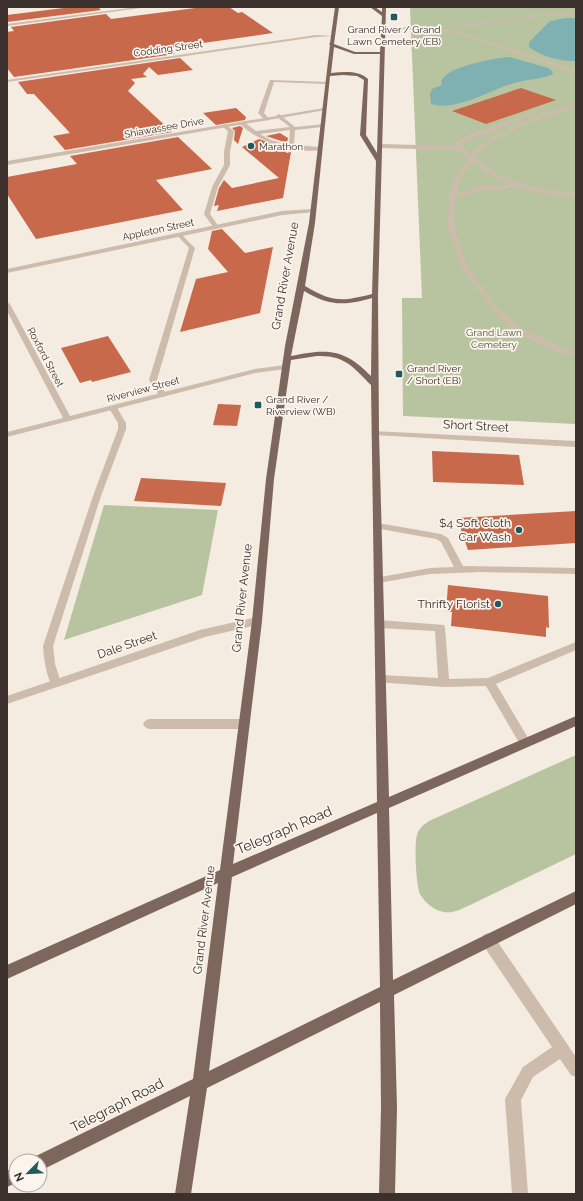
<svg xmlns="http://www.w3.org/2000/svg" width="583" height="1201" font-family="Raleway,sans-serif">
	<style>
		.green { fill: #b8c4a0 }
		.water { fill: #7fb0b2 }
		.building { fill: #c8694b }
		.lines { fill: none; stroke-linecap: round; stroke-linejoin: round }
		.service { fill: #cdbbac; fill-rule: evenodd }
		.minor { fill: #cdbbac; fill-rule: evenodd }
		.primary { fill: #7d675c; fill-rule: evenodd }
		.poi-dot { fill: #1f5a5e; stroke: #fbf5ee; stroke-width: 1.5 }
		.labels { text-anchor: middle; stroke-width: 3.5; stroke-linejoin: round; paint-order: stroke }
		.far-poi-label { font-size: 10px; fill: #3b302b; stroke: #fbf5ee; text-anchor: start }
		.far-street-label { font-size: 10px; fill: #3b302b; stroke: #fbf5ee }
		.far-park-label { font-size: 10px; fill: #4a5a2e; stroke: #fbf5ee }
		.street-label { font-size: 12px; fill: #3b302b; stroke: #fbf5ee }
		.poi-label { font-size: 12px; fill: #3b302b; stroke: #fbf5ee; text-anchor: end }
		.near-street-label { font-size: 14px; fill: #3b302b; stroke: #fbf5ee }
	</style>
	<rect width="100%" height="100%" fill="#f4ebe1"/>
	<path class="green" d="M 410,7 L 576,7 L 576,424 L 403,416 L 402,298 L 422,298 Z
		M 104,505 L 218,510 L 202,595 L 64,640 Z
		M 576,755 L 576,854 L 468,906 C 461,909 452,914 444,912 C 435,911 424,902 420,894 C 416,885 414,844 417,835 C 419,828 423,825 429,821 Z"/>
	<path class="water" d="M 566,18 L 576,18 L 576,61 C 561,62 541,56 529,47 L 529,43 L 533,38 L 550,21 Z
		M 510,57 L 548,68 L 552,71 L 553,74 C 540,80 527,79 514,83 C 490,90 456,112 431,104 L 430,94 L 432,89 L 442,85 C 441,82 441,79 444,77 C 455,65 495,58 510,57 Z"/>
	<path class="building" d="M 72,7 L 98,7 L 101,10 L 7,22 L 7,15 Z
		M 203,7 L 229,7 L 238,13 L 242,12 L 273,33 L 168,48 L 175,54 L 14,77 L 7,68 L 7,32 L 14,31 L 11,27 L 106,14 L 111,19 Z
		M 180,58 L 193,70 L 158,75 L 149,67 L 143,74 L 147,77 L 131,79 L 135,83 L 128,91 L 172,132 L 65,150 L 53,136 L 70,133 L 34,94 L 27,94 L 18,82 Z
		M 521,88 L 556,100 L 486,124 L 452,111 Z
		M 236,108 L 246,117 L 245,120 L 216,125 L 203,113 Z
		M 240,126 L 243,128 L 238,144 L 234,140 L 235,131 L 232,128 Z
		M 280,133 L 288,138 L 287,143 L 266,136 Z
		M 178,137 L 212,169 L 156,180 L 183,210 L 36,239 L 7,194 L 7,177 L 77,164 L 70,156 Z
		M 259,139 L 286,149 L 286,153 L 291,152 L 283,198 L 217,211 L 219,205 L 214,206 L 219,188 L 224,180 L 232,188 L 279,178 L 242,147 Z
		M 222,229 L 245,253 L 273,247 L 260,313 L 180,332 L 196,279 L 228,272 L 208,249 L 212,231 Z
		M 108,336 L 131,372 L 92,382 L 91,380 L 80,383 L 61,348 Z
		M 218,404 L 241,405 L 237,426 L 213,425 Z
		M 432,451 L 519,455 L 524,485 L 433,482 Z
		M 141,478 L 226,483 L 221,506 L 134,501 Z
		M 576,511 L 576,543 L 468,550 L 457,518 Z
		M 448,585 L 548,596 L 549,628 L 546,627 L 546,637 L 451,626 L 452,612 L 446,611 Z"/>
	<g class="lines">
		<path class="service" d="M 576,13 L 576,15 L 542,16 L 449,29 L 447,28 L 542,14 Z
			M 383,27 L 439,28 L 458,32 L 576,70 L 576,73 L 457,34 L 439,30 L 382,29 Z
			M 270,80 L 327,82 L 329,83 L 327,84 L 274,82 L 264,113 L 269,119 L 266,121 L 258,113 Z
			M 576,104 L 576,107 C 545,118 494,130 475,158 C 504,183 538,190 576,193 L 576,197 L 542,193 L 519,187 L 482,190 L 455,198 L 454,227 L 466,264 L 494,304 L 520,328 L 565,349 L 576,351 L 576,355 L 560,353 L 514,332 L 490,306 L 460,264 L 448,227 L 449,197 L 454,179 L 469,158 L 459,150 L 380,148 L 377,146 L 380,144 L 457,146 L 457,141 L 467,136 L 531,112 L 536,113 L 462,143 L 463,147 L 471,155 C 488,131 548,112 576,104 ZM 472,161 L 487,173 L 511,185 L 482,186 L 456,194 L 460,179 Z
			M 279,114 L 295,127 L 324,124 L 325,125 L 322,127 L 295,130 L 294,145 L 320,147 L 323,149 L 322,150 C 294,154 259,143 239,123 L 244,122 L 256,131 L 290,127 L 277,117 L 276,116 ZM 290,130 L 289,145 L 271,140 L 260,134 Z
			M 225,124 L 234,131 L 230,152 L 230,165 L 218,187 L 210,214 L 219,227 L 216,229 L 214,228 L 204,214 L 212,187 L 224,165 L 224,152 L 228,131 L 222,126 Z
			M 180,233 L 195,248 L 157,380 L 167,395 L 163,397 L 160,397 L 149,380 L 189,248 L 177,235 Z
			M 110,406 L 116,406 L 126,423 L 126,429 L 101,496 L 53,646 L 55,664 L 61,683 L 60,686 L 56,687 L 52,686 C 46,674 44,660 43,646 L 93,496 L 118,429 L 118,423 L 109,408 Z
			M 378,523 L 441,534 L 448,538 L 463,566 L 576,568 L 576,574 L 480,572 L 430,574 L 378,583 L 375,582 L 373,580 L 375,578 L 430,568 L 454,567 L 441,542 L 436,539 L 375,528 L 373,526 Z
			M 379,620 L 444,625 L 445,628 L 449,679 L 488,678 L 576,642 L 576,650 L 496,684 L 531,743 L 529,746 L 525,748 L 521,746 L 486,686 L 444,687 L 376,682 L 375,679 L 376,676 L 380,675 L 438,678 L 435,631 L 379,628 L 375,627 L 374,624 L 375,621 Z
			M 149,719 L 244,719 L 248,721 L 250,724 L 248,727 L 244,729 L 149,729 L 145,727 L 143,724 L 145,721 Z
			M 488,933 L 493,935 L 576,1057 L 576,1077 L 571,1075 L 560,1059 L 533,1077 L 521,1100 L 528,1194 L 512,1194 L 505,1099 L 523,1067 L 552,1047 L 483,945 L 481,940 L 483,935 Z"/>
		<path class="minor" d="M 137,7 L 148,7 L 7,26 L 7,24 Z
			M 316,35 L 335,36 L 316,37 L 7,82 L 7,80 Z
			M 324,108 L 326,110 L 7,165 L 7,161 Z
			M 313,209 L 315,210 L 315,212 L 282,215 L 7,273 L 7,269 L 282,211 Z
			M 7,302 L 10,304 L 70,416 L 255,369 L 285,365 L 289,367 L 285,369 L 255,373 L 7,437 L 7,432 L 63,418 L 7,311 Z
			M 372,431 L 576,441 L 576,447 L 375,435 L 371,433 Z
			M 257,617 L 261,618 L 262,621 L 261,624 L 205,637 L 7,704 L 7,696 L 200,630 Z"/>
		<path class="primary" d="M 335,7 L 339,7 L 334,44 L 355,52 L 380,52 L 382,16 L 370,7 L 375,7 L 382,12 L 382,7 L 386,7 L 378,295 L 379,433 L 389,797 L 576,716 L 576,726 L 389,808 L 393,980 L 576,891 L 576,904 L 394,995 L 397,1108 L 395,1194 L 379,1194 L 381,1108 L 380,1002 L 207,1088 L 191,1194 L 175,1194 L 190,1096 L 40,1171 L 40,1161 L 33,1161 L 34,1157 L 193,1079 L 218,883 L 7,979 L 7,965 L 220,870 L 252,621 L 266,479 L 285,346 L 309,223 L 330,45 L 329,44 L 330,43 ZM 334,47 L 354,54 L 380,54 L 377,153 L 366,135 L 368,79 C 358,70 344,72 331,73 ZM 343,75 L 357,76 L 364,80 L 360,135 L 376,161 L 372,294 C 341,302 332,302 305,286 L 315,223 L 330,76 ZM 304,291 C 329,306 344,306 372,298 L 371,376 C 345,349 328,348 291,356 ZM 317,356 C 345,355 353,367 371,385 L 377,802 L 233,864 L 262,621 L 274,479 L 291,360 ZM 377,813 L 380,987 L 209,1071 L 232,877 Z
			M 16,1167 L 16,1183 L 7,1187 L 7,1171 Z"/>
	</g>
	<g class="poi-dot">
		<rect x="390" y="13" width="8" height="8" rx="2"/>
		<circle cx="251" cy="146" r="4"/>
		<rect x="395" y="370" width="8" height="8" rx="2"/>
		<rect x="254" y="401" width="8" height="8" rx="2"/>
		<circle cx="519" cy="530" r="4"/>
		<circle cx="498" cy="604" r="4"/>
	</g>
	<g class="labels">
		<g class="far-poi-label">
			<text x="394" y="33" text-anchor="middle">Grand River / Grand<tspan x="394" dy="12">Lawn Cemetery (EB)</tspan></text>
			<text x="259" y="150">Marathon</text>
			<text x="407" y="372">Grand River<tspan x="407" dy="12">/ Short (EB)</tspan></text>
			<text x="266" y="403">Grand River /<tspan x="266" dy="12">Riverview (WB)</tspan></text>
		</g>
		<g class="far-street-label">
			<text transform="translate(168 48) rotate(-8)" y="4">Codding Street</text>
			<text transform="translate(164 127) rotate(-10)" y="4">Shiawassee Drive</text>
			<text transform="translate(158 229) rotate(-12)" y="4">Appleton Street</text>
			<text transform="translate(46 357) rotate(62)" y="4">Roxford Street</text>
			<text transform="translate(143 389) rotate(-15)" y="4">Riverview Street</text>
		</g>
		<g class="far-park-label">
			<text x="494" y="336">Grand Lawn<tspan x="494" dy="12">Cemetery</tspan></text>
		</g>
		<g class="street-label">
			<text transform="translate(285 276) rotate(-80)" y="4">Grand River Avenue</text>
			<text transform="translate(476 426) rotate(3)" y="4">Short Street</text>
			<text transform="translate(242 598) rotate(-84)" y="4">Grand River Avenue</text>
			<text transform="translate(127 645) rotate(-19)" y="4">Dale Street</text>
			<text transform="translate(204 920) rotate(-83)" y="4">Grand River Avenue</text>
		</g>
		<g class="poi-label">
			<text x="511" y="527">$4 Soft Cloth<tspan x="511" dy="14">Car Wash</tspan></text>
			<text x="490" y="608">Thrifty Florist</text>
		</g>
		<g class="near-street-label">
			<text transform="translate(284 830) rotate(-23)" y="5">Telegraph Road</text>
			<text transform="translate(117 1105) rotate(-27)" y="5">Telegraph Road</text>
		</g>
	</g>
	<rect width="583" height="1201" fill="none" stroke="#3b302b" stroke-width="16"/>
	<g transform="translate(28 1173) rotate(246)"><circle r="19" fill="#fbf5ee" stroke="#aea6a0"/>
	<path d="M0-3L7 15L0 10L-7 15Z" fill="#1f5a5e"/>
	<text y="-6" font-size="11" font-weight="bold" text-anchor="middle" fill="#3b302b">N</text>
	</g>
</svg>
